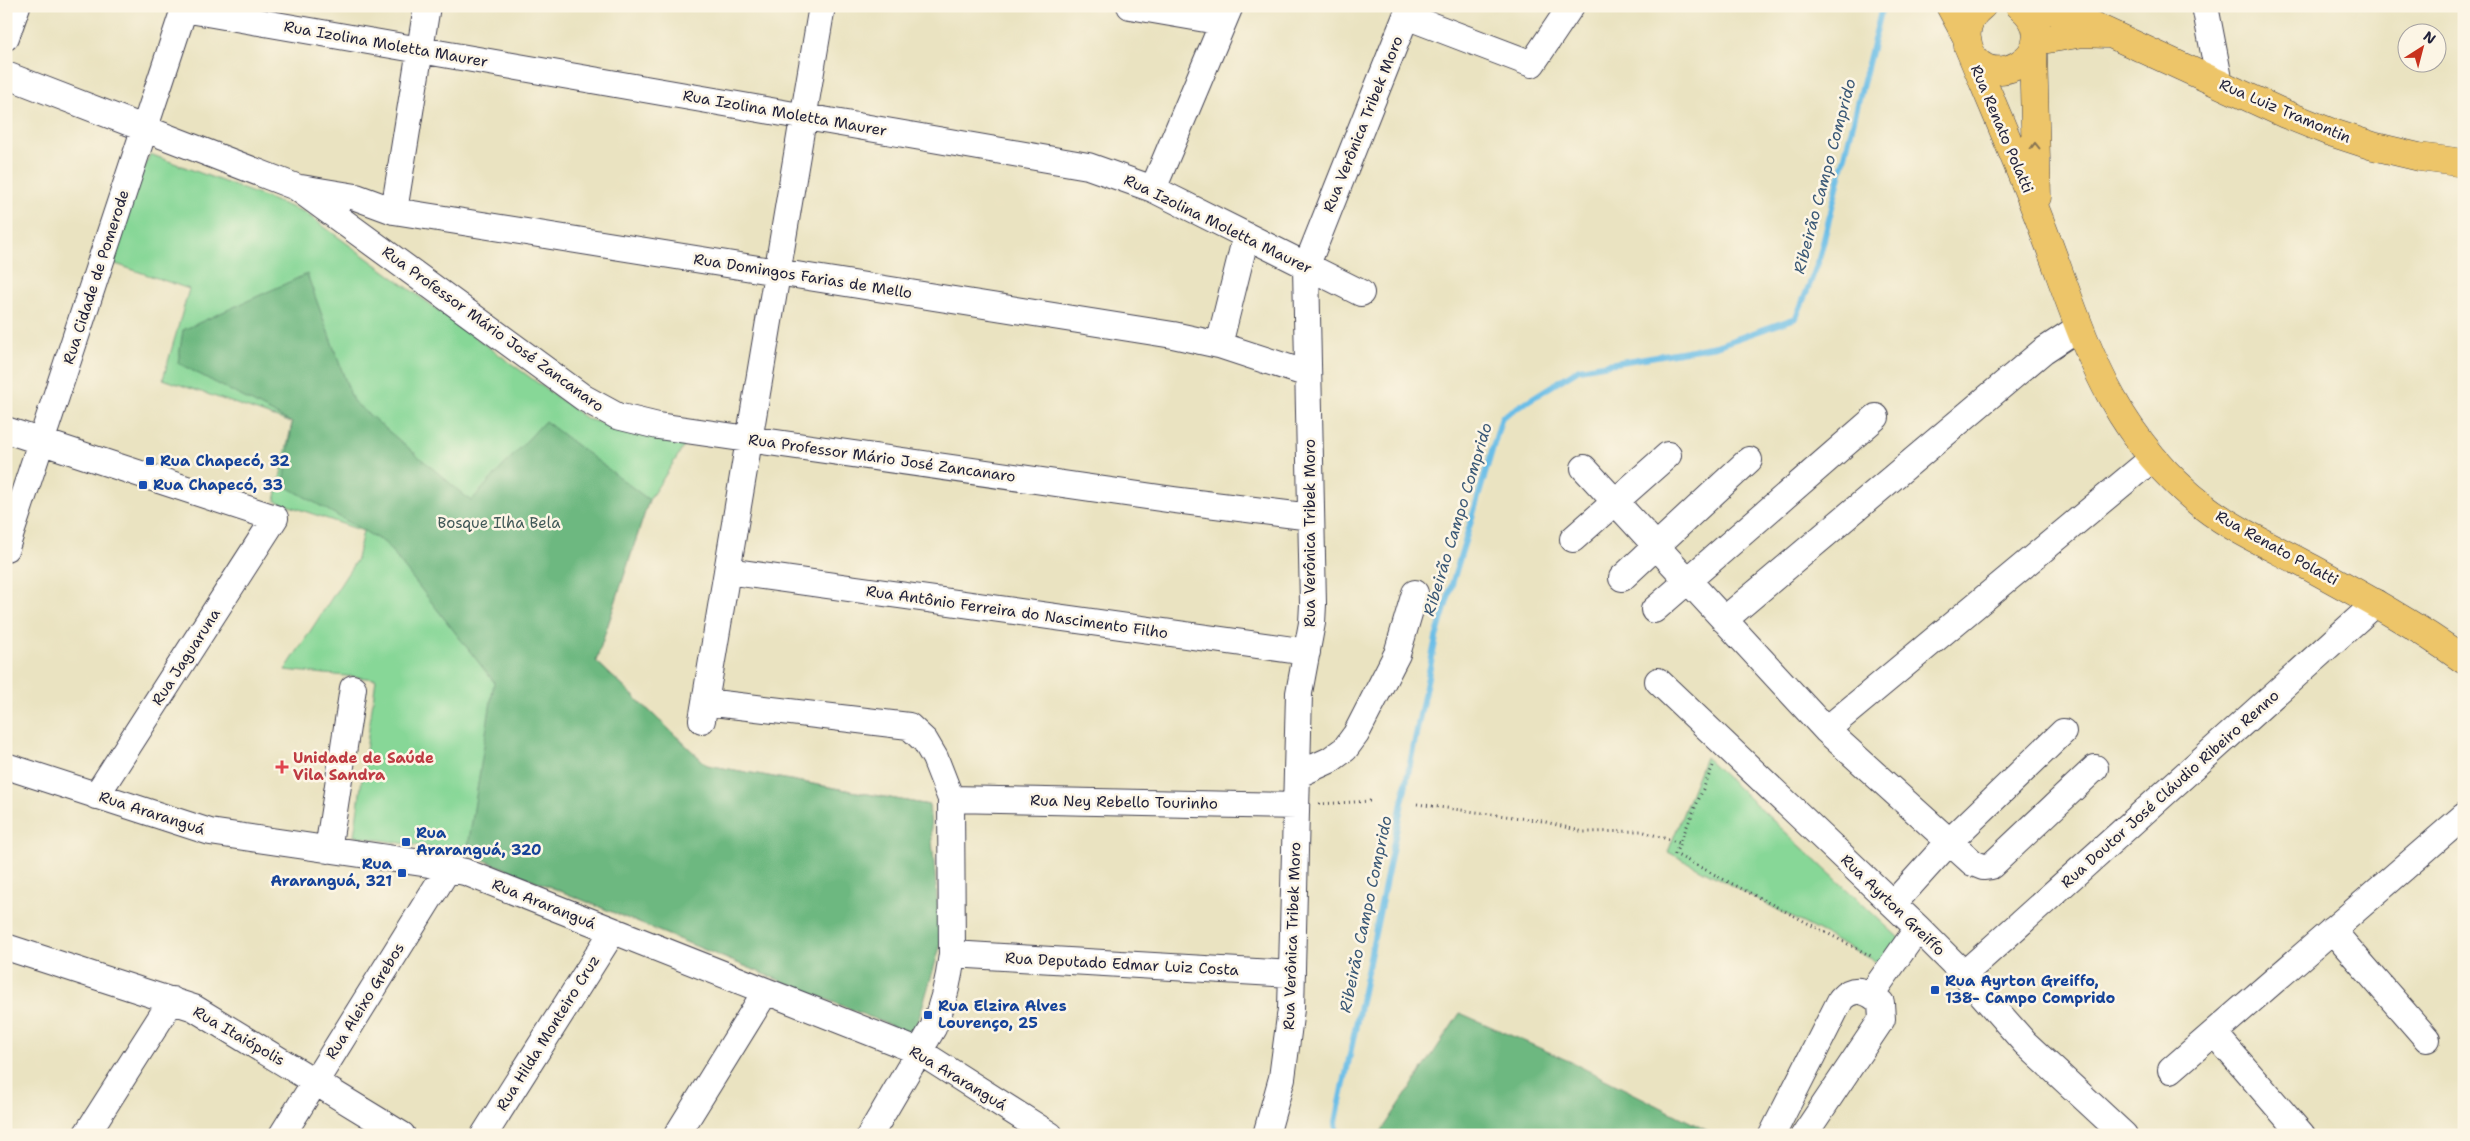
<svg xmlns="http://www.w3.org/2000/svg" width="2470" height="1141" font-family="'Shantell Sans',sans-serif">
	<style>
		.green { fill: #87d797; stroke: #547c69 }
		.forest { fill: #6db880; stroke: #486d5e }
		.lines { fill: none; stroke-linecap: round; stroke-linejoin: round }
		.stream { stroke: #6abee7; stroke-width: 6 }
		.minor-casing { stroke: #403f4f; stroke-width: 28 }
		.major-casing { stroke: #403f4f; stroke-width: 29 }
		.path { stroke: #403f4f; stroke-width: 3; stroke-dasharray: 1 4; stroke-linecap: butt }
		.minor { stroke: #fff; stroke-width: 26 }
		.major { stroke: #edc569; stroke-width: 28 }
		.oneway { stroke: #887452 }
		.transit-dot { fill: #1a4fb4; stroke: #fcf5e5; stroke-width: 2 }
		.health-dot { fill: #e0444e; stroke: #fcf5e5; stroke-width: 2 }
		.labels { text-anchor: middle; stroke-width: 5; stroke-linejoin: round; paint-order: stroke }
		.street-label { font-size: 15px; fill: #22223b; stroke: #fcf5e5 }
		.transit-label { font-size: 15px; font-weight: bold; fill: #164399; stroke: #fcf5e5; text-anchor: start }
		.park-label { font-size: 15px; fill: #405857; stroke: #fcf5e5 }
		.health-label { font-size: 15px; font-weight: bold; fill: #be3a42; stroke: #fcf5e5; text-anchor: start }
		.water-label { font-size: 16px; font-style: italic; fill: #3b5977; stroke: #fcf5e5 }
	</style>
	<rect width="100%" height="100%" fill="#fcf5e5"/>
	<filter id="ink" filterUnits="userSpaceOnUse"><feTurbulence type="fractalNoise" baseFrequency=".02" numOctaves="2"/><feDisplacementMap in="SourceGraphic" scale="10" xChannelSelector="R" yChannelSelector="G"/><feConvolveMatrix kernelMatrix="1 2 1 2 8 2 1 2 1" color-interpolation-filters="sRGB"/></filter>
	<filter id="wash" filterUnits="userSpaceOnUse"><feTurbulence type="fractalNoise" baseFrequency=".0096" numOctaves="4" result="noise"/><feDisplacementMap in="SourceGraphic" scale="20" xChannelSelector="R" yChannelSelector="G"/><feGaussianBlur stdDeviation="1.12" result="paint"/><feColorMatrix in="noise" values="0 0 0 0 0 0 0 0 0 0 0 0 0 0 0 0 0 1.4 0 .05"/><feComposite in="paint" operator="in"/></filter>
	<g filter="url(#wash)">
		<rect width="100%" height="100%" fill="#eae3c1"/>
		<path class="green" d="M 150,154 L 304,212 L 587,419 L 685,445 L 649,500 L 596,661 L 707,765 L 929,805 L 914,1035 L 467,853 L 354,836 L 376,679 L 285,670 L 357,559 L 363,531 L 275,501 L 292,423 L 163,379 L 189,289 L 107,261 Z
			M 1705,757 L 1901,940 L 1883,965 L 1668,852 Z"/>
		<path class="forest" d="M 307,274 L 353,401 L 471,501 L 545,421 L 649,500 L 596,661 L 707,765 L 929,805 L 941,944 L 914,1035 L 467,853 L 494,682 L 385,543 L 284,485 L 292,423 L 178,363 L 183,330 Z
			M 1460,1013 L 1569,1061 L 1716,1135 L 1379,1135 Z"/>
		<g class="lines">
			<path class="stream" d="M 1337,1135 L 1336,1122 L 1436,638 L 1502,417 L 1579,369 L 1716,346 L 1796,318 L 1818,263 L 1882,8"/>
		</g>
	</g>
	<g filter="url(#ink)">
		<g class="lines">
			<defs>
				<path id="minor" d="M 1130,6 L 1223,22
					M 2205,6 L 2220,84
					M 184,9 L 1088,166 L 1153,189 L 1361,293
					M 1406,16 L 1532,64 L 1571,6
					M 6,37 L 17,6
					M 6,75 L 296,187 L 584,398 L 617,416 L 658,426 L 1174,500 L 1311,517
					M 301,188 L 356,197 L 394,211 L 1173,335 L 1219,345 L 1308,374
					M 1153,189 L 1230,6
					M 394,211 L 427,6
					M 1219,345 L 1246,236
					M 6,430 L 275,518 L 96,796
					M 1584,468 L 1826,730 L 1973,863 L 1983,867 L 1991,866 L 2095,768
					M 1573,539 L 1668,455
					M 6,548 L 185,6
					M 727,571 L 1307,652
					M 1622,578 L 1749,460
					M 1654,610 L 1876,417
					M 1724,620 L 2043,351 L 2078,328
					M 1658,681 L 1918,928 L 1964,974 L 2025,1043 L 2124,1135
					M 705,702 L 909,726 L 925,741 L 935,758 L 951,799 L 952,954 C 949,980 943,1005 933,1028 L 870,1135
					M 702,720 L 822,6
					M 1826,730 L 2153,458
					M 6,766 L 210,832 L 429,864 L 465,872 L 920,1052 L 1050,1135
					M 1297,775 L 1330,760 L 1345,749 L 1356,734 L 1397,654 L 1415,593
					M 951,799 L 1296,806
					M 328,850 L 353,688
					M 1893,904 L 1950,841 L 2063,732
					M 2332,930 L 2427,1039
					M 6,947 L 194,1008 L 402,1135
					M 952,954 L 1292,974
					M 1964,974 L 2376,603
					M 1872,993 L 1918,928
					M 2214,1033 L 2302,1135
					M 2171,1070 L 2464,816
					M 86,1135 L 172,1000
					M 282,1135 L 449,867
					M 484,1135 L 613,931
					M 677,1135 L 766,991
					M 1266,1135 L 1282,1078 L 1291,1009 L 1299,693 L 1312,623 L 1313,604 L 1306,267 L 1410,6
					M 1772,1135 L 1841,999 C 1854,985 1869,991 1881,1003 L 1882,1019 L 1804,1135"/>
				<path id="major" d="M 1950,6 L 1966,36
					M 1982,6 C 1972,13 1965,26 1967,39 C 1976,105 2076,53 2020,6
					M 2032,6 L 2065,13 L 2285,114 L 2330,132 L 2373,146 L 2419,157 L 2464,163
					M 2036,41 L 2083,33 L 2105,34
					M 1968,46 C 1991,101 2015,156 2036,211 C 2081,324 2101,426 2203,506 C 2234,530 2270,546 2304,564 C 2359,594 2413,623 2464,660
					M 2033,51 L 2037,197"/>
			</defs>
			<use href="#minor" class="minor-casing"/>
			<use href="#major" class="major-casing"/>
			<path class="path" d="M 1713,766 L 1675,854 L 1871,956
				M 1319,804 L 1371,801
				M 1417,804 L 1542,821 L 1584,832 L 1641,831 L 1680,843"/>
			<use href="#minor" class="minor"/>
			<use href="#major" class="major"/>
		</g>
		<defs><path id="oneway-chevron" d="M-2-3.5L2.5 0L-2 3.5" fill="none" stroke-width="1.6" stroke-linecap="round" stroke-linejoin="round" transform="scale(1.25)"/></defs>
		<use class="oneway" href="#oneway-chevron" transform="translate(2035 146) rotate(-91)"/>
	</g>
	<g class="transit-dot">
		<rect x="145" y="456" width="10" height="10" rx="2.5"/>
		<rect x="138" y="480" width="10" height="10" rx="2.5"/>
		<rect x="401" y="837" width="10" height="10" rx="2.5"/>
		<rect x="397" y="868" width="10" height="10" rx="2.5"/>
		<rect x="1930" y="985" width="10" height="10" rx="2.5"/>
		<rect x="923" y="1010" width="10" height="10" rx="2.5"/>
	</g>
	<path class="health-dot" d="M279.5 759.5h5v5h5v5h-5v5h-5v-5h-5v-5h5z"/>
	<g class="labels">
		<g class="street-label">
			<text transform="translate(386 44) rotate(10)" y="5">Rua Izolina Moletta Maurer</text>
			<text transform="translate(2285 111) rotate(23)" y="5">Rua Luiz Tramontin</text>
			<text transform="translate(785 113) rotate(10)" y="5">Rua Izolina Moletta Maurer</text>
			<text transform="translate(1363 124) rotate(-68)" y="5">Rua Verônica Tribek Moro</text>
			<text transform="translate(2002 129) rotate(67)" y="5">Rua Renato Polatti</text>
			<text transform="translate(1218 224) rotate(26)" y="5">Rua Izolina Moletta Maurer</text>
			<text transform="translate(803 276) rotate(9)" y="5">Rua Domingos Farias de Mello</text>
			<text transform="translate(96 277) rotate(-72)" y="5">Rua Cidade de Pomerode</text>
			<text transform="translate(493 329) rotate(36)" y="5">Rua Professor Mário José Zancanaro</text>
			<text transform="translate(882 458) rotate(8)" y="5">Rua Professor Mário José Zancanaro</text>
			<text transform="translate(1310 533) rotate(-90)" y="5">Rua Verônica Tribek Moro</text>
			<text transform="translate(2277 548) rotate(29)" y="5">Rua Renato Polatti</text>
			<text transform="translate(1017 612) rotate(8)" y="5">Rua Antônio Ferreira do Nascimento Filho</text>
			<text transform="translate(186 657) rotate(-57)" y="5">Rua Jaguaruna</text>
			<text transform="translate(2170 789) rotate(-42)" y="5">Rua Doutor José Cláudio Ribeiro Renno</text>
			<text transform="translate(1124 802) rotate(1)" y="5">Rua Ney Rebello Tourinho</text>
			<text transform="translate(152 813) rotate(18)" y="5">Rua Araranguá</text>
			<text transform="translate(544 904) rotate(22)" y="5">Rua Araranguá</text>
			<text transform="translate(1893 905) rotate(44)" y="5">Rua Ayrton Greiffo</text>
			<text transform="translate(1292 936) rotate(-88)" y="5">Rua Verônica Tribek Moro</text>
			<text transform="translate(1122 964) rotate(3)" y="5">Rua Deputado Edmar Luiz Costa</text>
			<text transform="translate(365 1001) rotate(-58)" y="5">Rua Aleixo Grebos</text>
			<text transform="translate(548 1033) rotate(-58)" y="5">Rua Hilda Monteiro Cruz</text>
			<text transform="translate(239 1036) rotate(30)" y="5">Rua Itaiópolis</text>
			<text transform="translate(958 1078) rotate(31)" y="5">Rua Araranguá</text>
		</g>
		<g class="transit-label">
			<text x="160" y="466">Rua Chapecó, 32</text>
			<text x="153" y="490">Rua Chapecó, 33</text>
			<text x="416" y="838">Rua<tspan x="416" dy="17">Araranguá, 320</tspan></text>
			<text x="392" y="869" text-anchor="end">Rua<tspan x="392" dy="17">Araranguá, 321</tspan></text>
			<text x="1945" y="986">Rua Ayrton Greiffo,<tspan x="1945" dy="17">138- Campo Comprido</tspan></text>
			<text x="938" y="1011">Rua Elzira Alves<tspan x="938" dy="17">Lourenço, 25</tspan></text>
		</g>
		<g class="park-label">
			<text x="499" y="528">Bosque Ilha Bela</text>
		</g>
		<g class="health-label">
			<text x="293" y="763">Unidade de Saúde<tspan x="293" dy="17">Vila Sandra</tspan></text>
		</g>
		<g class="water-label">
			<text transform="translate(1824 176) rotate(-75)" y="6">Ribeirão Campo Comprido</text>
			<text transform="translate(1457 519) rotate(-73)" y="6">Ribeirão Campo Comprido</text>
			<text transform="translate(1365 914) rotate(-78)" y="6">Ribeirão Campo Comprido</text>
		</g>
	</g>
	<rect width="2470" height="1141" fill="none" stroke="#fcf5e5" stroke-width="25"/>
	<g transform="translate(2422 48) rotate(36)"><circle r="24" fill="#fcf5e5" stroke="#a5a1a1"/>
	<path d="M0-4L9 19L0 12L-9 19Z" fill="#c8321e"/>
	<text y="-8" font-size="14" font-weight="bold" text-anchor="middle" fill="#22223b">N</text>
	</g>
</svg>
